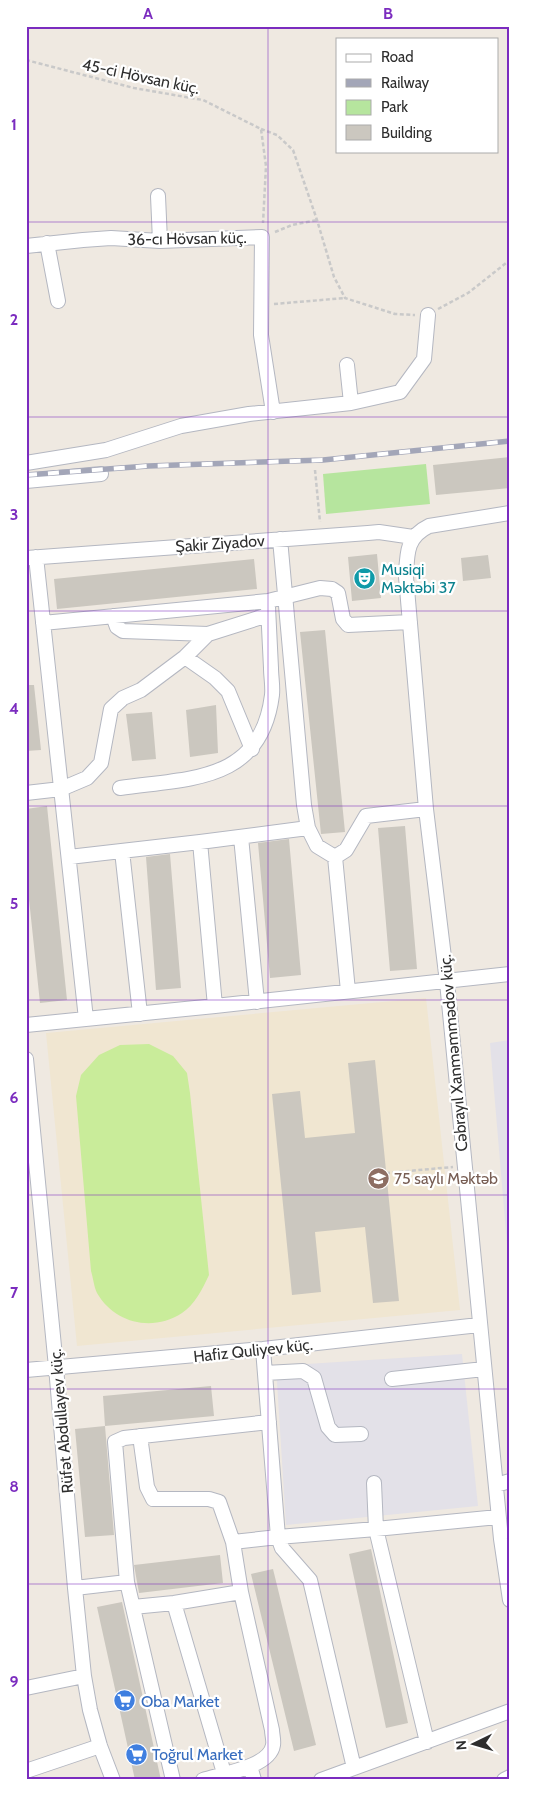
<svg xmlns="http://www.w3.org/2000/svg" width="536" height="1806" font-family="Cabin,sans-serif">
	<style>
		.industrial { fill: #e3e1e8 }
		.education { fill: #f0e6d1 }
		.green { fill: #b6e59e }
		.pitch { fill: #c9ec9a }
		.building { fill: #cbc7bf }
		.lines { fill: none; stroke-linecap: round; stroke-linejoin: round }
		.minor-casing { stroke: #b4b7c1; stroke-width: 16 }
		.path { stroke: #c9c9c9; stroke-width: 2.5; stroke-dasharray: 4 2.5; stroke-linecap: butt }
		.minor { stroke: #fff; stroke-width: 14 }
		.rail-casing { stroke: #a3a6b8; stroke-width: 5.5 }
		.rail { stroke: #fff; stroke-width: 4; stroke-dasharray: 11; stroke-linecap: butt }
		.grid { fill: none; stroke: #7b2cbf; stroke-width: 1; stroke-opacity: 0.55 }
		.labels { text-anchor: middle; stroke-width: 4.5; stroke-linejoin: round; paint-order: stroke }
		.street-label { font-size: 16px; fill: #2e2e2e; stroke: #fff }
		.culture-label { font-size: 16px; fill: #0d838f; stroke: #fff; text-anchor: start }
		.education-label { font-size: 16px; fill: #785e54; stroke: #fff; text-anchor: start }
		.shop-label { font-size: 16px; fill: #366cbe; stroke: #fff; text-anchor: start }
		.neatline { fill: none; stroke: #7b2cbf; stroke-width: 2 }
		.grid-label { font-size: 16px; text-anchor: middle; font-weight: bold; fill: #7b2cbf }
	</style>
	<rect width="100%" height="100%" fill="#efe9e1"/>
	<path class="industrial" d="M 510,1040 L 510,1280 L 490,1043 Z
		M 462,1354 L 478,1506 L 286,1525 L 276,1366 Z"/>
	<path class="education" d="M 426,998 L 460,1310 L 77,1346 L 46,1033 Z"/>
	<path class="green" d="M 426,464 L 430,504 L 326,514 L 323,474 Z"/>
	<path class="pitch" d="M 149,1044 L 173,1056 L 187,1073 L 190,1093 L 209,1275 C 202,1290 195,1304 182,1313 C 153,1332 115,1324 97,1293 C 94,1287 93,1277 91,1271 L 76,1096 L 81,1075 L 99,1055 L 120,1045 Z"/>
	<path class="building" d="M 510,457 L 510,488 L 436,495 L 433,465 Z
		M 377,554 L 381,598 L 352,601 L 348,557 Z
		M 488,555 L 491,578 L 463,581 L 461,558 Z
		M 254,559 L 257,589 L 57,609 L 54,579 Z
		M 325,630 L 345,832 L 321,834 L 300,632 Z
		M 26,685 L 34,685 L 41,750 L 26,751 Z
		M 216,705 L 218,753 L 190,757 L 186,710 Z
		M 152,712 L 156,759 L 132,761 L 126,714 Z
		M 47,806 L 67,1000 L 40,1003 L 26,871 L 26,809 Z
		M 405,826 L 417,969 L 390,971 L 378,828 Z
		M 289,839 L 301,975 L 270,978 L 258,843 Z
		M 170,854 L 181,988 L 156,990 L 146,857 Z
		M 375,1060 L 399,1301 L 373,1303 L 365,1227 L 315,1232 L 321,1292 L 292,1295 L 272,1094 L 300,1091 L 305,1138 L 355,1133 L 348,1063 Z
		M 211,1386 L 214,1416 L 105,1426 L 103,1396 Z
		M 105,1426 L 114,1535 L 85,1537 L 75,1429 Z
		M 371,1549 L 408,1723 L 386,1728 L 349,1554 Z
		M 220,1555 L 223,1583 L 139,1593 L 134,1565 Z
		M 273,1569 L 316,1745 L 294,1751 L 251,1574 Z
		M 122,1602 L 161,1780 L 135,1780 L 97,1607 Z"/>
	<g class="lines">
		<defs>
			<path id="minor" d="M 158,196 L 160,241
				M 47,243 L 58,301
				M 26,246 L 83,240 L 111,238 L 160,241 L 262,237 L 261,335 L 273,412
				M 347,365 L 351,403
				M 26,463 L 106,450 L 181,426 L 249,414 L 351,403 L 400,392 L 424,359 L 428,315
				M 26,481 L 101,474
				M 510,513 L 429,526 C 406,537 407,554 406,577 L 426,809 L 447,982 L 501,1539 L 510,1600
				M 280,539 L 304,805 L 308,828 L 317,846 L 335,857 L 348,991
				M 36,557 L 86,1019
				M 27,558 L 368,533 L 379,532 L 413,537
				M 113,616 L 117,627 L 123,631 L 208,634
				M 43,623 L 268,601 L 320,588 L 332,589 L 338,593 L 343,619 L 348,625 L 410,622
				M 185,657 L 215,678 L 228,691 L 252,749
				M 120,788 C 189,778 261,783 272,695 C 273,686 271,677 271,668 C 270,648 269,627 268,607
				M 26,793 L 61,789 L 87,778 L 101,763 L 111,709 L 123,698 L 141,690 L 185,657 L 208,634 L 268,615
				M 241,837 L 257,1002
				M 200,842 L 215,1006
				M 122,851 L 140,1014
				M 69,857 L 200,842 L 308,828
				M 335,857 L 346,850 L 366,816 L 426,809
				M 26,1025 L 215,1006 L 510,974
				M 26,1059 L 56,1367 L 75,1588 L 84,1676 L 90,1710 L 100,1746 L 113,1780
				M 263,1349 L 278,1537 L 282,1548 L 310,1580 L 354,1768
				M 26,1370 L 263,1349 L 479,1325
				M 265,1373 L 303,1371 L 314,1378 L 328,1427 L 335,1435 L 361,1434
				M 392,1379 L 484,1369
				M 140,1436 L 147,1487 L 153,1499 L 209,1499 L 219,1502 L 233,1542
				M 374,1483 L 376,1529 L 427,1742
				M 496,1485 L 510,1481
				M 75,1588 L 127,1582
				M 174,1603 L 224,1773
				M 133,1607 L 174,1603 L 241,1592
				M 26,1688 L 84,1676
				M 250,1766 L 254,1780
				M 26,1771 L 100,1746
				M 173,1780 L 127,1582 L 115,1442 L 124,1438 L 269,1422
				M 203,1780 C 221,1774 270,1767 273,1745 C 274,1741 272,1734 272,1730 L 241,1592 L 233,1542 L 278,1537 L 376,1529 L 498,1517
				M 321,1780 L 510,1711
				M 504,1780 L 510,1777"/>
		</defs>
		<use href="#minor" class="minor-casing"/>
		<path class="path" d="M 26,60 L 134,88 L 203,100 L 261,129 L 266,166 L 263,223
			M 261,129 L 277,135 L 293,150 L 317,220 L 334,277 L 345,298 L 395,314 L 415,315
			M 275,232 L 292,225 L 317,220
			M 274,304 L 345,298
			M 438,309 L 468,293 L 510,260
			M 315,470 L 320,522
			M 386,1173 L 453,1167"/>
		<use href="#minor" class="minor"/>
		<defs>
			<path id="rail" d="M 26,475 L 148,466 L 323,460 L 510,441"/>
		</defs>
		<use href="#rail" class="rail-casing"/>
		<use href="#rail" class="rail"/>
	</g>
	<path class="grid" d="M 268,26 L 268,1780M 26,222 L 510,222M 26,417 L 510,417M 26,611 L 510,611M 26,806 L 510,806M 26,1000 L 510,1000M 26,1195 L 510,1195M 26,1389 L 510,1389M 26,1584 L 510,1584"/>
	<defs>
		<symbol id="theatre-disc" viewBox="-11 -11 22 22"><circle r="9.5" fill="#0f9aa8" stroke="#fff"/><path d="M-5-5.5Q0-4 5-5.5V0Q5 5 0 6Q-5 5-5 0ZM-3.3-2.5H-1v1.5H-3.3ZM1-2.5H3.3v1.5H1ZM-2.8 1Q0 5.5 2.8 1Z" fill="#fff"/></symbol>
		<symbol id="school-disc" viewBox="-11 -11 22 22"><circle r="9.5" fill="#8d6e63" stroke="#fff"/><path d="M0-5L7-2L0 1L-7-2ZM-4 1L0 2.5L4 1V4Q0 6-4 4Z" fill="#fff"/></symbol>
		<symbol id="supermarket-disc" viewBox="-11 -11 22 22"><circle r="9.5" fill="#3f7fe0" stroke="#fff"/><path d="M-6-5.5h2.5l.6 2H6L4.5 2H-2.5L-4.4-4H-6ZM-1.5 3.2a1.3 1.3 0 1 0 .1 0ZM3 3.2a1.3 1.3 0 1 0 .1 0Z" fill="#fff"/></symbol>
	</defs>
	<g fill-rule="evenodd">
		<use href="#theatre-disc" x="352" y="566" width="25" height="25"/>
		<use href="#school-disc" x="366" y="1166" width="25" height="25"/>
		<use href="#supermarket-disc" x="112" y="1688" width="25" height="25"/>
		<use href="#supermarket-disc" x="124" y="1742" width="25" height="25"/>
	</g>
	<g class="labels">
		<g class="street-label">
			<text transform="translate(141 76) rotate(12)" y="6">45-ci Hövsan küç.</text>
			<text transform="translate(187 238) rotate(-1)" y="6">36-cı Hövsan küç.</text>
			<text transform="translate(220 543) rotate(-4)" y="6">Şakir Ziyadov</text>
			<text transform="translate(453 1053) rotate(-95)" y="6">Cəbrayıl Xanməmmədov küç.</text>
			<text transform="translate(253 1350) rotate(-6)" y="6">Hafiz Quliyev küç.</text>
			<text transform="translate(61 1421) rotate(-95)" y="6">Rüfət Abdullayev küç.</text>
		</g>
		<g class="culture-label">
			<text x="381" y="575">Musiqi<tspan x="381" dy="18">Məktəbi 37</tspan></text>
		</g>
		<g class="education-label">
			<text x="394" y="1184">75 saylı Məktəb</text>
		</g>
		<g class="shop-label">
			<text x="141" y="1707">Oba Market</text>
			<text x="152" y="1760">Toğrul Market</text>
		</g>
	</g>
	<rect width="536" height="1806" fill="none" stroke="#ffffff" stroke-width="55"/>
	<rect x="336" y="38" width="162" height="115" fill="#ffffff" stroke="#ababab"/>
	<rect x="346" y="54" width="25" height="8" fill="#ffffff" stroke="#ababab"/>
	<text x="381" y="62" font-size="15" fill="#2e2e2e">Road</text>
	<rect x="346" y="79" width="25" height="8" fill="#a3a6b8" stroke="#ababab"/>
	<text x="381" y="88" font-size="15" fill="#2e2e2e">Railway</text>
	<rect x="346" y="100" width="25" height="15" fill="#b6e59e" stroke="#ababab"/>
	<text x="381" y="112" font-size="15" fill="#2e2e2e">Park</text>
	<rect x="346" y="125" width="25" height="15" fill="#cbc7bf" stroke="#ababab"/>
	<text x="381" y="138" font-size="15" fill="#2e2e2e">Building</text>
	<g transform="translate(474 1744) rotate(265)" stroke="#ffffff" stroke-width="4" paint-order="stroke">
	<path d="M0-4L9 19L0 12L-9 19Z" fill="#2e2e2e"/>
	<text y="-8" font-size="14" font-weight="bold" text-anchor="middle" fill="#2e2e2e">N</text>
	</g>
	<rect x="28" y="28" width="480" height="1750" class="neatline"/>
	<g class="grid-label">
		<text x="148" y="19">A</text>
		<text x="388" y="19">B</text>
		<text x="14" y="130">1</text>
		<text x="14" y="325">2</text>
		<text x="14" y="520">3</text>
		<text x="14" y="714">4</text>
		<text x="14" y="909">5</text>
		<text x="14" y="1103">6</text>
		<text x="14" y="1298">7</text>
		<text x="14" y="1492">8</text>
		<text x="14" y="1687">9</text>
	</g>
</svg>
